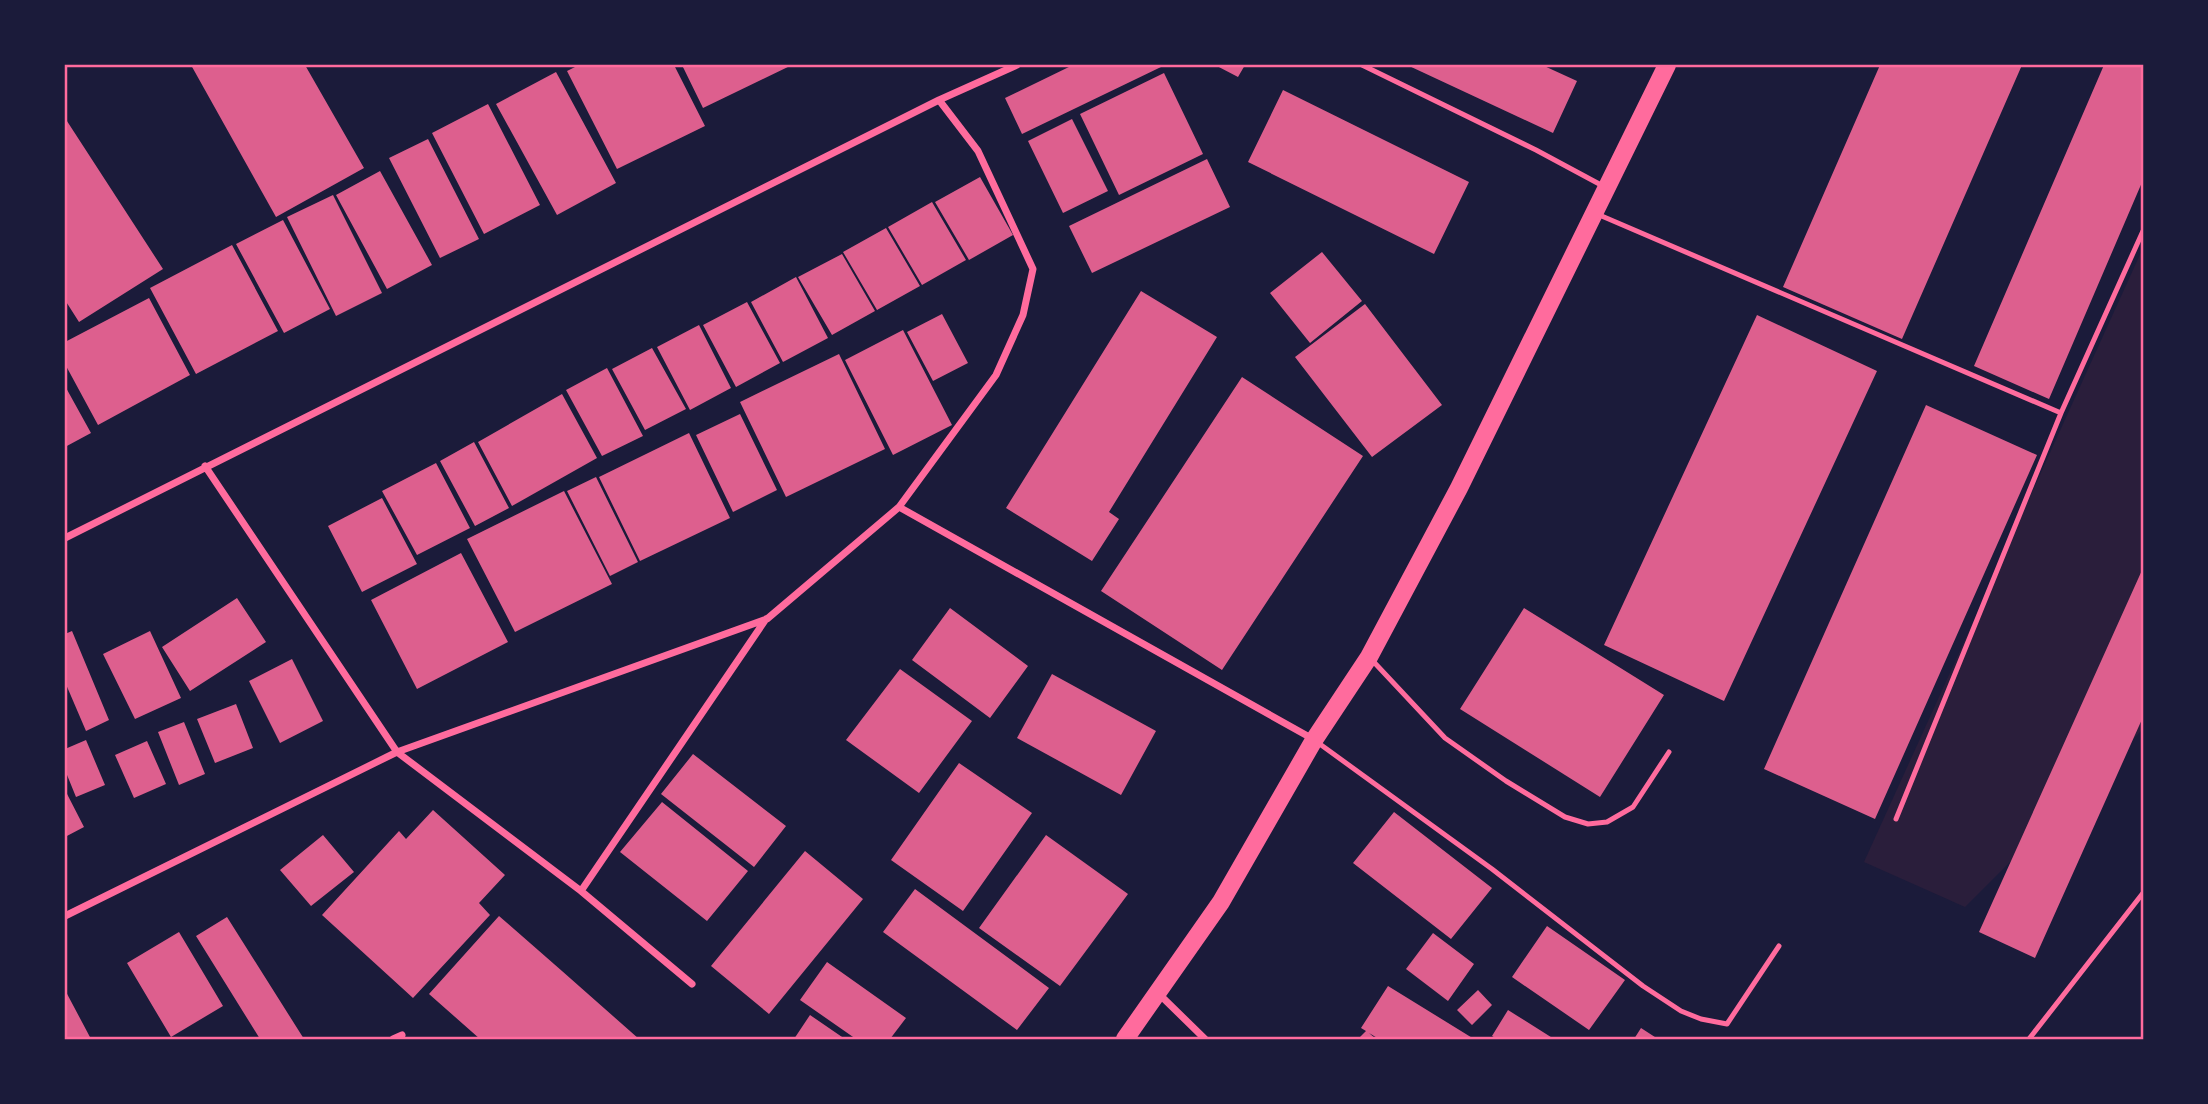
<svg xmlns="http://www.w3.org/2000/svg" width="2208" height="1104" font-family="Montserrat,sans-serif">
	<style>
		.green { fill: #2a1e3b }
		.building { fill: #dd5f8e }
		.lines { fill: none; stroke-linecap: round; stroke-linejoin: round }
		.service { stroke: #ff6b9d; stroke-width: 5 }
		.minor { stroke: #ff6b9d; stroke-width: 7 }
		.primary { stroke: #ff6b9d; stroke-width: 18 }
		.neatline { fill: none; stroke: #ff6b9d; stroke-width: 2.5 }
	</style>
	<rect width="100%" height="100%" fill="#1b1b3a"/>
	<path class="green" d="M 2143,248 L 2143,729 L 1965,907 L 1864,862 Z"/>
	<path class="building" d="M 191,65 L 305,65 L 364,168 L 276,217 Z
		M 579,65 L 674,65 L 705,126 L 617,169 L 567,71 Z
		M 682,65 L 792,65 L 703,108 Z
		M 1073,65 L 1159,65 L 1161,67 L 1022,134 L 1005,98 Z
		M 1215,65 L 1245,65 L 1238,77 Z
		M 1407,65 L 1542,65 L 1577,81 L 1553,133 Z
		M 1880,65 L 2022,65 L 1902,339 L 1783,287 Z
		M 2104,65 L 2143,65 L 2143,180 L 2049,399 L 1974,366 Z
		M 556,72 L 616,183 L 557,215 L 496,104 Z
		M 1164,73 L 1203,154 L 1119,195 L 1080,114 Z
		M 1283,90 L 1469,182 L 1434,254 L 1248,162 Z
		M 488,104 L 540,205 L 484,234 L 432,133 Z
		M 65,118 L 163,269 L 79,322 L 65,300 Z
		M 1072,119 L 1108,191 L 1063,213 L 1028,141 Z
		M 428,139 L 479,239 L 440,258 L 389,158 Z
		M 1207,159 L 1230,207 L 1092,273 L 1069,226 Z
		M 380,171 L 432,265 L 387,289 L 336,195 Z
		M 980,177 L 1013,235 L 969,260 L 935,202 Z
		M 333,195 L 382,293 L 336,316 L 287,217 Z
		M 932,202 L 966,260 L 922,285 L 888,227 Z
		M 283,220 L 330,309 L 284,333 L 236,244 Z
		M 886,228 L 920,286 L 877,310 L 843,252 Z
		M 232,245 L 278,331 L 196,374 L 150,288 Z
		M 1322,252 L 1362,301 L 1310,343 L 1270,293 Z
		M 842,254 L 875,311 L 832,335 L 798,277 Z
		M 796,277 L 828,338 L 783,362 L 751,302 Z
		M 1141,291 L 1217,337 L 1109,512 L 1119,519 L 1092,561 L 1006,508 Z
		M 149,298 L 190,375 L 98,425 L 65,364 L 65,342 Z
		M 747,302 L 780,363 L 736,387 L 703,325 Z
		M 1365,304 L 1442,405 L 1372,457 L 1295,357 Z
		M 942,314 L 968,363 L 933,381 L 907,332 Z
		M 1757,315 L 1877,371 L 1724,701 L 1604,645 Z
		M 699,325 L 731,388 L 690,410 L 657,347 Z
		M 903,330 L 952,425 L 893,455 L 845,360 Z
		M 652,348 L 686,409 L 645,430 L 612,369 Z
		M 839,354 L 885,449 L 786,497 L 740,402 Z
		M 607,368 L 643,436 L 602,456 L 566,390 Z
		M 1242,377 L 1363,456 L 1222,670 L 1101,591 Z
		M 65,386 L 91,433 L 65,447 Z
		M 562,394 L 597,458 L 512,506 L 478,442 Z
		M 1926,405 L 2037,455 L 1875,819 L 1764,769 Z
		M 740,414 L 777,490 L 733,512 L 696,435 Z
		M 689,433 L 730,518 L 640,561 L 599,477 Z
		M 474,442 L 509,508 L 475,526 L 440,461 Z
		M 436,463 L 470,528 L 417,555 L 382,491 Z
		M 596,477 L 638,562 L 610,576 L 567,491 Z
		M 564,491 L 612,584 L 515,632 L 467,539 Z
		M 382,498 L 417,564 L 362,592 L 328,526 Z
		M 461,553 L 508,642 L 417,689 L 371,600 Z
		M 2143,568 L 2143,717 L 2035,958 L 1979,932 Z
		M 237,598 L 266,642 L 190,691 L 162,647 Z
		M 950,608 L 1028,666 L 990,718 L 912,660 Z
		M 1524,608 L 1664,695 L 1600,797 L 1460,709 Z
		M 72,631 L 109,720 L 86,731 L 65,682 L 65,634 Z
		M 150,631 L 181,698 L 135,719 L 103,654 Z
		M 292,659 L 323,721 L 280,743 L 249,681 Z
		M 900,669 L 972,721 L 919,793 L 846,740 Z
		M 1052,674 L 1156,731 L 1121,795 L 1017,738 Z
		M 236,704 L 253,748 L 215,763 L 197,719 Z
		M 184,722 L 205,774 L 179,785 L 158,732 Z
		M 86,740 L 105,785 L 76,797 L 65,770 L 65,749 Z
		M 147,741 L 166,784 L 134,798 L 115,755 Z
		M 693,754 L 786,826 L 754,867 L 661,794 Z
		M 959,763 L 1032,813 L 963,911 L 891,860 Z
		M 65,790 L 84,827 L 65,837 Z
		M 662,802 L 748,871 L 707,921 L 620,852 Z
		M 433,810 L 505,875 L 479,903 L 490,915 L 413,998 L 322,915 L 399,831 L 406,839 Z
		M 1394,812 L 1492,888 L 1451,939 L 1353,863 Z
		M 323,835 L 354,872 L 311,906 L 280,870 Z
		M 1046,835 L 1128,894 L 1060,986 L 979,928 Z
		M 805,851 L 863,899 L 769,1014 L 711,966 Z
		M 915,889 L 1049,988 L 1017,1030 L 883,932 Z
		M 499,916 L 562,971 L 639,1039 L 480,1039 L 429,994 Z
		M 227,917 L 304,1039 L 260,1039 L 196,936 Z
		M 1547,926 L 1625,980 L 1589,1030 L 1512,977 Z
		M 179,932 L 223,1006 L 171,1037 L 127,963 Z
		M 1433,933 L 1474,964 L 1448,1001 L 1406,969 Z
		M 827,962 L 906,1018 L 890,1039 L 856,1039 L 800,1000 Z
		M 1388,986 L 1474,1039 L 1379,1039 L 1369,1033 L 1376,1039 L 1358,1039 L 1366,1031 L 1361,1028 Z
		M 65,990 L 91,1039 L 65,1039 Z
		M 1478,990 L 1492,1005 L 1472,1025 L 1457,1010 Z
		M 1508,1010 L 1554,1039 L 1497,1039 L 1492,1036 Z
		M 810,1015 L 845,1039 L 794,1039 Z
		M 1641,1028 L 1658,1039 L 1634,1039 Z"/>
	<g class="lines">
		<path class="service" d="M 1362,65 L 1536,150 L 1603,186
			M 1597,214 L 2061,413
			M 1371,659 L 1445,738 L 1506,781 L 1565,817 L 1588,824 L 1607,822 L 1633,807 L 1669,752
			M 1317,742 L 1492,869 L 1643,986 L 1681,1011 L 1701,1019 L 1727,1024 L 1779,946
			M 1896,819 L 2061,413 L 2143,231
			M 2029,1039 L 2143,893"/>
		<path class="minor" d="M 205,466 L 397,752 L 581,891 L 692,984
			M 899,507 L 1313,739
			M 65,538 L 939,100 L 1017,65
			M 581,891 L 766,619
			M 65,916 L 397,752 L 767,619 L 899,507 L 996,375 L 1023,315 L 1033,269 L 978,151 L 939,100
			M 1159,994 L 1205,1039
			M 393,1039 L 402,1035"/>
		<path class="primary" d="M 1125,1039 L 1221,902 L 1314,740 L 1369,657 L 1459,488 L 1667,65"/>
	</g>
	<rect width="2208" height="1104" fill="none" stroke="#1b1b3a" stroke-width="133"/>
	<rect x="66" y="66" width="2076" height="972" class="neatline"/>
</svg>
